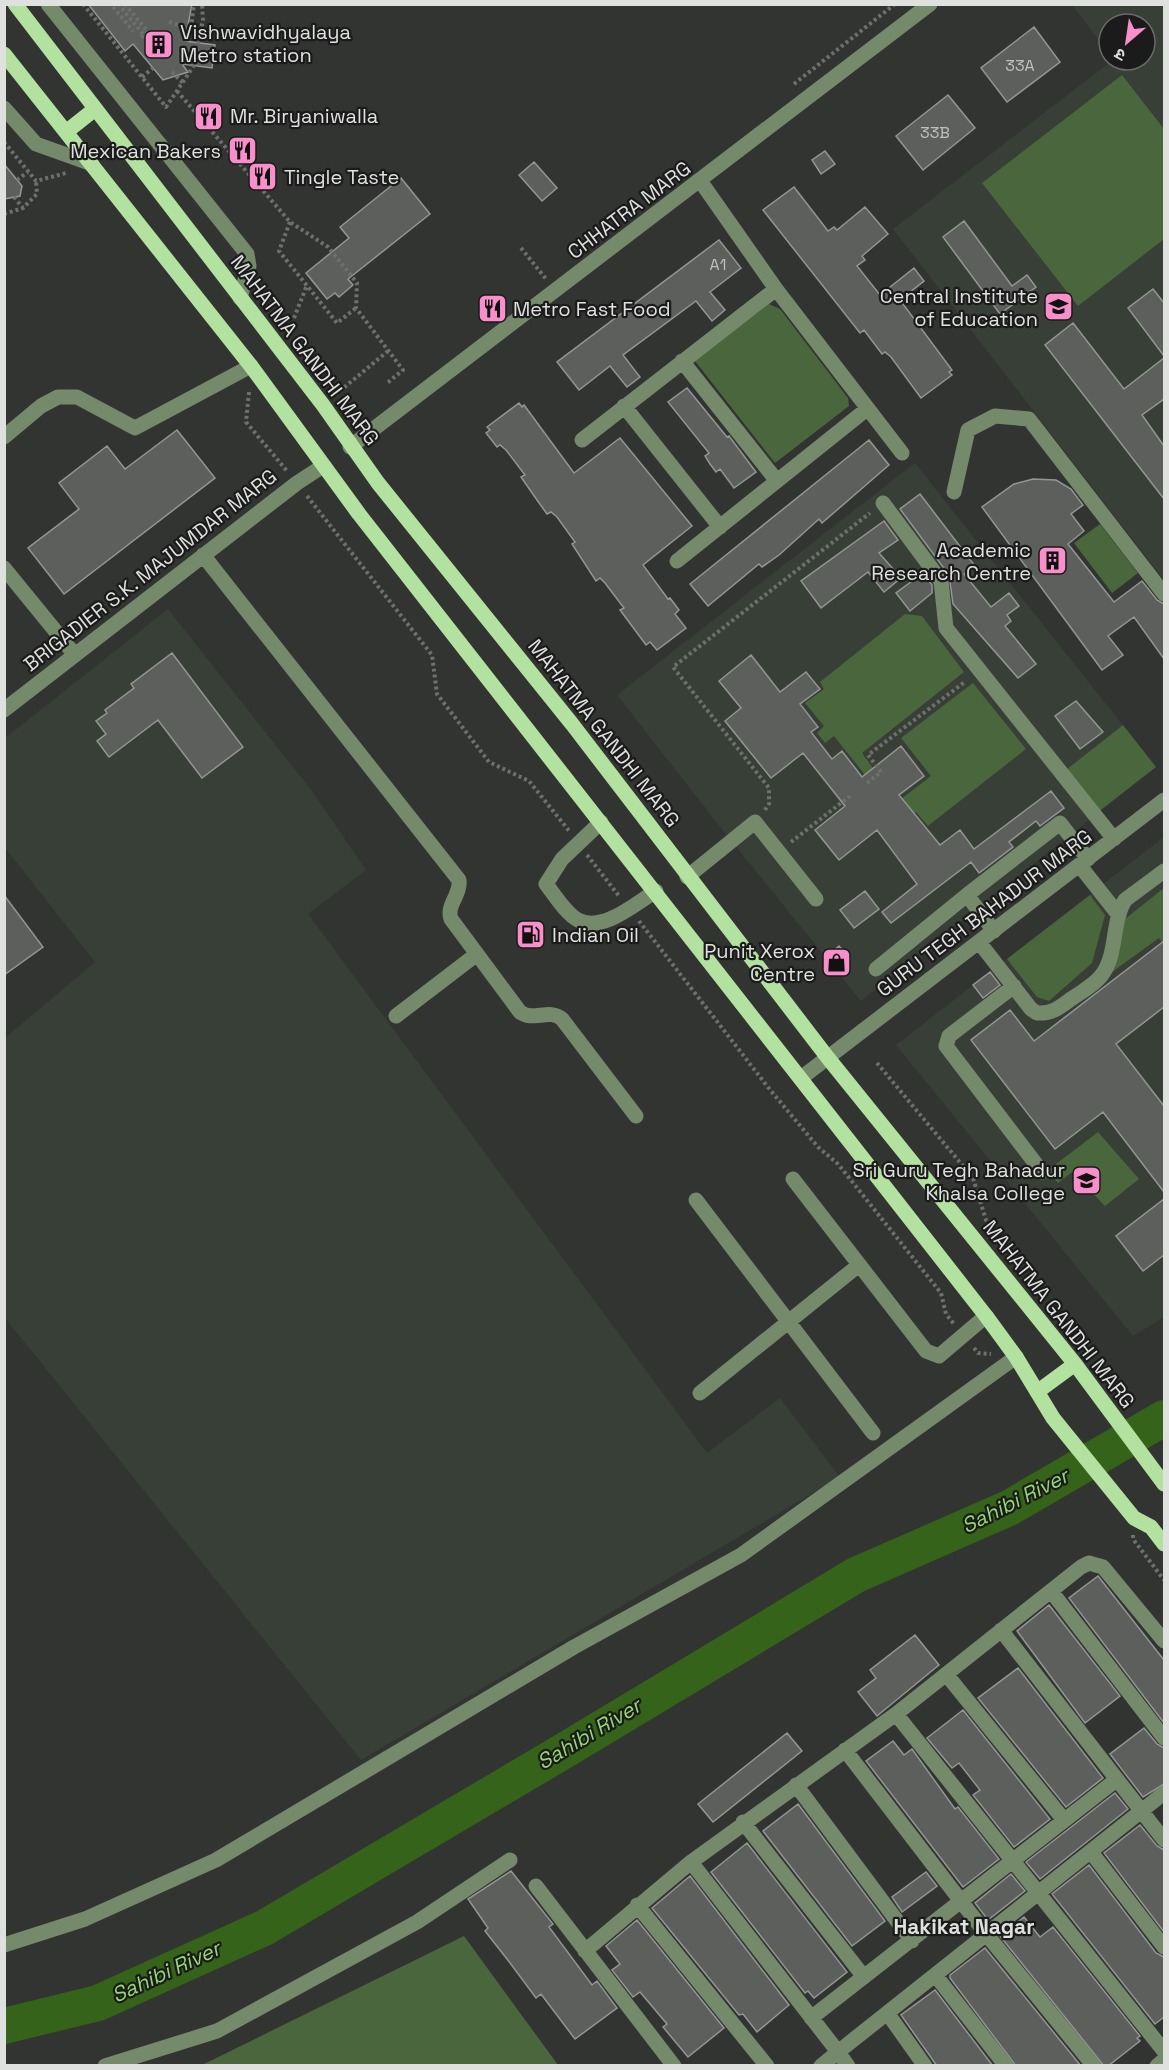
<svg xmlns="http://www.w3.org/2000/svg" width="1169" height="2070" font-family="'Space Grotesk','Noto Sans Devanagari',sans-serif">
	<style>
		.built { fill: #383f36 }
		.green { fill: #4a663d }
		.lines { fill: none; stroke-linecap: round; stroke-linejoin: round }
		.river { stroke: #346319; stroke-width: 36 }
		.building { fill: #5c5f5b; stroke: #939692; stroke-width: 1.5 }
		.path { stroke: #6e706d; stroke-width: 4; stroke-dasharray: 3 3; stroke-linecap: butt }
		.minor { stroke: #748a6b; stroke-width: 15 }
		.major { stroke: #b3e1a0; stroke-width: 15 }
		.labels { text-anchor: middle; stroke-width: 4.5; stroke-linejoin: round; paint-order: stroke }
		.number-label { font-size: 16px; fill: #bec0be }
		.poi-label { font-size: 20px; fill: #dfe1df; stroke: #1a1b1a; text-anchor: start }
		.street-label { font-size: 20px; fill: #dfe1df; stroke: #1a1b1a }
		.water-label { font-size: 21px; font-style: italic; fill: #94d775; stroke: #1a1b1a }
		.neighbourhood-label { font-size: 21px; font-weight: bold; fill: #dfe1df; stroke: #1a1b1a }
	</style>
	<rect width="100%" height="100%" fill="#323431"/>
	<path class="built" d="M 1072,5 L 1164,5 L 1164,580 L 893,229 L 1113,60 L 1145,60 L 1145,24 L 1109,24 L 1109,53 Z
		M 915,463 L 1156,767 L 861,1001 L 721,828 L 617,695 Z
		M 168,609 L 312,791 L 366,870 L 308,914 L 707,1453 L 780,1398 L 840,1477 L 361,1760 L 5,1318 L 5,1038 L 95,962 L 5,848 L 5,738 Z
		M 1164,837 L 1164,1317 L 1133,1336 L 896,1045 Z"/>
	<path class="green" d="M 1122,75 L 1164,129 L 1164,239 L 1078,306 L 982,183 Z
		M 769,304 L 780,309 L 848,398 L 849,406 L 775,463 L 695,361 Z
		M 1100,524 L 1138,573 L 1112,593 L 1074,543 Z
		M 905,614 L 922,616 L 964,672 L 862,753 L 873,768 L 865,775 L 834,736 L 825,743 L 817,733 L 824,726 L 805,703 L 824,689 L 820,682 Z
		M 973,683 L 1026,749 L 928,826 L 916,812 L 904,821 L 892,806 L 931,776 L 901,738 Z
		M 1123,725 L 1156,767 L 1098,812 L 1066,770 Z
		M 1164,888 L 1164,945 L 1159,938 L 1108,975 L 1125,919 Z
		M 1090,895 L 1105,915 L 1092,963 L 1049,1001 L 1037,997 L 1007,959 Z
		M 1098,1132 L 1139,1179 L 1105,1206 L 1072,1172 L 1058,1183 L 1047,1171 Z
		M 464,1936 L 558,2065 L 202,2065 Z"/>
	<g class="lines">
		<path class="river" d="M 4,2026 L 98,2003 L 264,1928 L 562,1752 L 856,1575 L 1009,1508 L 1164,1418"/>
	</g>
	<path class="building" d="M 88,4 L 192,4 L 185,41 L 215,45 L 212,68 L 182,64 L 188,72 L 163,80 L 133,44 L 125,51 Z
		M 1034,27 L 1060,62 L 1007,102 L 981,68 Z
		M 948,95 L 975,128 L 923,170 L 896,136 Z
		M 825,151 L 835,164 L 821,174 L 812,160 Z
		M 534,162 L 557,188 L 542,201 L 519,175 Z
		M 4,164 L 22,186 L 20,196 L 4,199 Z
		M 401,178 L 430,214 L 348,279 L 353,285 L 339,297 L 335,293 L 327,299 L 306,273 L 349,238 L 340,227 Z
		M 794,187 L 828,231 L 834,227 L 837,230 L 865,207 L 888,234 L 862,256 L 865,260 L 857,266 L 880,295 L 914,268 L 924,281 L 900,300 L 952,370 L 949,372 L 952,375 L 921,398 L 891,357 L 885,352 L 882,354 L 864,330 L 860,333 L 763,210 Z
		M 964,221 L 1012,286 L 1027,275 L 1036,287 L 1000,314 L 943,237 Z
		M 719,240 L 741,268 L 710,292 L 725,310 L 712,321 L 696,301 L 623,355 L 640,377 L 627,387 L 610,366 L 579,390 L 557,362 Z
		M 1153,289 L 1164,303 L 1164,356 L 1128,308 Z
		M 1073,323 L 1124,389 L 1164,358 L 1164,399 L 1142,415 L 1164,446 L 1164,499 L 1045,345 Z
		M 687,388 L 727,437 L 729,436 L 756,472 L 734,488 L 720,469 L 716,472 L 710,464 L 705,456 L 709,453 L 668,402 Z
		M 519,403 L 522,407 L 524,405 L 574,473 L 620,438 L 692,526 L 643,565 L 668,599 L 670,598 L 679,610 L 675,614 L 686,628 L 657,650 L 650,642 L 646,645 L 629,622 L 620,610 L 624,608 L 605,583 L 600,578 L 596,581 L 572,544 L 575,542 L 557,517 L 551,512 L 547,514 L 537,500 L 521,477 L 525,475 L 506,450 L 500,445 L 497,447 L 486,433 L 490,430 L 487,427 Z
		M 177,430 L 215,478 L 64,594 L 28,548 L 79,509 L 59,483 L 107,446 L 125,469 Z
		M 869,440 L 889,465 L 822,523 L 819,519 L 779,555 L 762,567 L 759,564 L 708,606 L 690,584 Z
		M 1033,479 L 1056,480 L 1071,489 L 1083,505 L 1071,514 L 1084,531 L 1068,544 L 1114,602 L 1142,581 L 1157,600 L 1164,604 L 1164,659 L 1134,617 L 1108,636 L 1123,655 L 1102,670 L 982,507 L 1014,484 Z
		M 920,494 L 975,566 L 964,574 L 991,607 L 1009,593 L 1019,606 L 1007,615 L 1011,621 L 1005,626 L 1036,664 L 1018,678 L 953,604 L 949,575 L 900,509 Z
		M 884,521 L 898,540 L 879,553 L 901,578 L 884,592 L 868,572 L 821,608 L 801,581 Z
		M 923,573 L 932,585 L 932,593 L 910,611 L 896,593 Z
		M 172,653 L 243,747 L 202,778 L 158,720 L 109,757 L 97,741 L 106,734 L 96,721 L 107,713 L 105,710 L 134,688 L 131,684 Z
		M 751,655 L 780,692 L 806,672 L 820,689 L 800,704 L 818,727 L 811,732 L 832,759 L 842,751 L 862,777 L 901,746 L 924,776 L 899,795 L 940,845 L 960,830 L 974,849 L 1051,791 L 1064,808 L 1040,826 L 1036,821 L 1009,842 L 1013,847 L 979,873 L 971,862 L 891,923 L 882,912 L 917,884 L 877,830 L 839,860 L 815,830 L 845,806 L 803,753 L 771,778 L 725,721 L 741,708 L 719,681 Z
		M 1076,701 L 1103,732 L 1080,749 L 1055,716 Z
		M 865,891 L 879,909 L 854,928 L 840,910 Z
		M 4,895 L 43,947 L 4,975 Z
		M 1164,941 L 1164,1007 L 1116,1044 L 1164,1106 L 1164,1192 L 1103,1112 L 1055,1149 L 971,1040 L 1010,1010 L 1034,1041 Z
		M 839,946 L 850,959 L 837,971 L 826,957 Z
		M 990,972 L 1000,985 L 983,998 L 973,985 Z
		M 1164,1199 L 1164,1255 L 1143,1271 L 1116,1236 Z
		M 1098,1576 L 1164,1660 L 1164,1723 L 1069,1598 Z
		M 1049,1605 L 1120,1696 L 1085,1723 L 1017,1631 Z
		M 915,1635 L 939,1665 L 877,1716 L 858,1692 L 876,1678 L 870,1670 Z
		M 1018,1668 L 1103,1778 L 1066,1807 L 978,1698 Z
		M 963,1710 L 1050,1819 L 1014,1847 L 973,1795 L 980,1790 L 959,1763 L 952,1768 L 927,1738 Z
		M 1144,1728 L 1157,1744 L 1164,1748 L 1164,1784 L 1143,1797 L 1110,1754 Z
		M 787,1733 L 802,1751 L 713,1822 L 698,1804 Z
		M 893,1741 L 904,1755 L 912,1749 L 955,1809 L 958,1807 L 999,1859 L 963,1887 L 866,1761 Z
		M 1115,1793 L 1128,1809 L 1040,1879 L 1026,1862 Z
		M 798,1804 L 885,1921 L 852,1946 L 763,1831 Z
		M 1140,1825 L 1157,1846 L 1164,1850 L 1164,1932 L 1104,1853 Z
		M 747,1843 L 847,1972 L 814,1998 L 808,1991 L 805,1993 L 711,1872 Z
		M 1089,1865 L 1156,1953 L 1164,1957 L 1164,2017 L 1155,2024 L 1052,1894 Z
		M 511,1871 L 553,1924 L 549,1927 L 592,1985 L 597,1981 L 617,2008 L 575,2039 L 541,1994 L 536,1998 L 507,1959 L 485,1931 L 488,1928 L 468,1899 Z
		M 926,1872 L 937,1886 L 902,1912 L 892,1897 Z
		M 1011,1874 L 1025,1891 L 988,1920 L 975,1903 Z
		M 690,1876 L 789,2005 L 757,2032 L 743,2014 L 739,2015 L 652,1908 Z
		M 1024,1917 L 1040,1937 L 1053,1927 L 1140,2036 L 1137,2038 L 1140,2041 L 1108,2066 L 1104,2066 L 1000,1936 Z
		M 637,1920 L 724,2028 L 688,2057 L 663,2027 L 667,2024 L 640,1992 L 633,1997 L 612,1970 L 620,1964 L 606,1946 Z
		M 985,1948 L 1081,2066 L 1016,2066 L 950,1978 L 950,1975 Z
		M 935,1990 L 993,2066 L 937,2066 L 901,2015 Z"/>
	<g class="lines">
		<path class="path" d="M 83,4 L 166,107 L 193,67 L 203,20 L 202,4
			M 118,4 L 144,35
			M 125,4 L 148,32 L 139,39
			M 113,7 L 133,31
			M 169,22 L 191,29 L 194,4
			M 172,72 L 183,83
			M 142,77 L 153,68
			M 794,84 L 895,4
			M 177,91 L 290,222 L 328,247 L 357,283 L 356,308 L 403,370 L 386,384
			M 4,142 L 36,181 L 66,173
			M 17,180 L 28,172
			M 14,197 L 23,208
			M 4,214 L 23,208 L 37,194 L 36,181
			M 290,222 L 279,251 L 337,323 L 356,308
			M 521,248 L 546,279
			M 294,318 L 307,285
			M 249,392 L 246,422 L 287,471
			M 335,395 L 388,351
			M 307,496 L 432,655 L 437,694 L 489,762 L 529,781 L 570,832
			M 867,783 L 881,772 L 868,755 L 966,681
			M 765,810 L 769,804 L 769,788 L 673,667 L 870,513
			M 791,842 L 850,796
			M 587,855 L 619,896
			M 639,921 L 771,1091 L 818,1147 L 838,1164 L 941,1293 L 946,1314 L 954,1324
			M 877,1063 L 973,1178 L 986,1220 L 1021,1266
			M 974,1348 L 978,1353 L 991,1354
			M 1133,1535 L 1133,1539 L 1164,1580"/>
		<path class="minor" d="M 48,4 L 247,254 L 249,266 L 240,298
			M 4,108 L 36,144 L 92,164
			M 701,182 L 776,289 L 902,453
			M 682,361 L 777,481
			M 624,406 L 720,527
			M 4,437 L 41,406 L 58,397 L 77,397 L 135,428 L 251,366
			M 582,440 L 776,289
			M 350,447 L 930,4
			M 954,492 L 968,430 L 995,416 L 1029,419 L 1164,594
			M 883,503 L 941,581 L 946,628 L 1114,839
			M 203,555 L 459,880 C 461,895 446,905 451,919 L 520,1012 C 533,1022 549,1008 562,1019 L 636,1116
			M 677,561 L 867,409
			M 4,568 L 75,655
			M 4,710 L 297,483 L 323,466
			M 601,822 L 562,859 L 546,884 C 554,894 566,914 578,920 C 603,933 636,903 656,891
			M 1080,866 L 1118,914
			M 687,877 L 755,822 L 816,899
			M 994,931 L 967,895 L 1060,823 L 1088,859
			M 979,942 L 1031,1009 L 1037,1013 C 1052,1014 1059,1008 1071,999 C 1081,992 1093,986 1101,976 C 1118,955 1111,923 1125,900 L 1164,871
			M 876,969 L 967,895
			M 1014,986 L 949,1036 L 946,1046 L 1042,1172
			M 396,1016 L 477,954
			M 801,1078 L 1164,800
			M 793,1179 L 926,1351 L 939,1356 L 986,1316
			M 696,1200 L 873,1433
			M 700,1393 L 859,1265
			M 1051,1591 L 1164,1738
			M 1001,1630 L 1164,1840
			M 946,1674 L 1064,1820
			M 896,1714 L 1164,2051
			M 845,1750 L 987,1935 L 1094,2066
			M 796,1785 L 912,1941
			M 743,1822 L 864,1977
			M 1091,1852 L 1164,1947
			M 691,1862 L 838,2052 L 1164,1793
			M 536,1886 L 674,2066
			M 637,1905 L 767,2066
			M 4,1945 L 85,1919 L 216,1860 L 574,1647 L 741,1555 L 1016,1357
			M 585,1951 L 691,1862 L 896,1714 L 1081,1567 L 1089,1563 L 1103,1567 L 1164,1641
			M 936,1976 L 1006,2066
			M 888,2014 L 925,2066
			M 811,2018 L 1116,1780
			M 105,2066 L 217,2031 L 417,1922 L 510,1860
			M 821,2066 L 838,2052 L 848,2066
			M 1157,2066 L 1164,2060"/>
		<path class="major" d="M 15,4 L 323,405 L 378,483 L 572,724 L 828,1058 L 1075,1364 L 1164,1484
			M 4,54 L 251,366 L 359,514 L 986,1316 L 1016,1357 L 1053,1418 L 1134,1518 L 1151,1527 L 1164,1544
			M 66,132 L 95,109
			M 1037,1392 L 1075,1364"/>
	</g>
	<defs>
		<symbol id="building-square" viewBox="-11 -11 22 22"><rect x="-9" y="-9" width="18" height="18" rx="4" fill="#f98fca" stroke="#1a1b1a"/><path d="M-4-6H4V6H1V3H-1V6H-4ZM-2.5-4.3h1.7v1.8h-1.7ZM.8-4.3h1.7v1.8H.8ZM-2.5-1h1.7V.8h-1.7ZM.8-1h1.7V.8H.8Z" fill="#111"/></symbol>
		<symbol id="restaurant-square" viewBox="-11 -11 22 22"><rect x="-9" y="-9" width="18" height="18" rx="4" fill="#f98fca" stroke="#1a1b1a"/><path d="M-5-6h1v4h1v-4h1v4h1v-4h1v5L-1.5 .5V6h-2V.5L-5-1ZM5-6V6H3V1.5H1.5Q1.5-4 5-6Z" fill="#111"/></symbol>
		<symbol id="university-square" viewBox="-11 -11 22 22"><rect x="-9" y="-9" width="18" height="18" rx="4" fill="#f98fca" stroke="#1a1b1a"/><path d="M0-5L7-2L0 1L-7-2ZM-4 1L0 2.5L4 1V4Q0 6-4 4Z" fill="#111"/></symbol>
		<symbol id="fuel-square" viewBox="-11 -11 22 22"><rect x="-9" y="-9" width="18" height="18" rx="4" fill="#f98fca" stroke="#1a1b1a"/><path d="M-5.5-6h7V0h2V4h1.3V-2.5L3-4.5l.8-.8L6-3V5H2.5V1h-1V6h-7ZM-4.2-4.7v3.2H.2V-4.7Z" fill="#111"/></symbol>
		<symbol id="shop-square" viewBox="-11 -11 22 22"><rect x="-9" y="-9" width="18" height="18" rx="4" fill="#f98fca" stroke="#1a1b1a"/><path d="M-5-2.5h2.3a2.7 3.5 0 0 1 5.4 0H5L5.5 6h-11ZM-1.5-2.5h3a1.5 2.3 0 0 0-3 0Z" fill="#111"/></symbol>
	</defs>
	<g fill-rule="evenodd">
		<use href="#building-square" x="142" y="28" width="33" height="33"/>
		<use href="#restaurant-square" x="192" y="100" width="33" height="33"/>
		<use href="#restaurant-square" x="226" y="134" width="33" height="33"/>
		<use href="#restaurant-square" x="246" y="160" width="33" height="33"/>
		<use href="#university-square" x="1042" y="290" width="33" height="33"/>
		<use href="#restaurant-square" x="476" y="292" width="33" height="33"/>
		<use href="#building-square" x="1036" y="544" width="33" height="33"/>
		<use href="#fuel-square" x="514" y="918" width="33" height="33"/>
		<use href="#shop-square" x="820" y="946" width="33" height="33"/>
		<use href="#university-square" x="1070" y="1164" width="33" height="33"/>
	</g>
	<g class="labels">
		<g class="number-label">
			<text x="1020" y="71">33A</text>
			<text x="935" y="138">33B</text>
			<text x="718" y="270">A1</text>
		</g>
		<g class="poi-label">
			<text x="180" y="39">Vishwavidhyalaya<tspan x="180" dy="23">Metro station</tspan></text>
			<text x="230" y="123">Mr. Biryaniwalla</text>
			<text x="221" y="158" text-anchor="end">Mexican Bakers</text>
			<text x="284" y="184">Tingle Taste</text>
			<text x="1038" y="303" text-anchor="end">Central Institute<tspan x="1038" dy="23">of Education</tspan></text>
			<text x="513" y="316">Metro Fast Food</text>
			<text x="1031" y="557" text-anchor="end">Academic<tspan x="1031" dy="23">Research Centre</tspan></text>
			<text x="552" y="942">Indian Oil</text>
			<text x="815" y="958" text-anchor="end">Punit Xerox<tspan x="815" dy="23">Centre</tspan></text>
			<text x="1065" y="1177" text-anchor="end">Sri Guru Tegh Bahadur<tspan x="1065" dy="23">Khalsa College</tspan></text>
		</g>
		<g class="street-label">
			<text transform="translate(629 210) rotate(-37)" y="7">CHHATRA MARG</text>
			<text transform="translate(305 350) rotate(53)" y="7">MAHATMA GANDHI MARG</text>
			<text transform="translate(150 570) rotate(-38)" y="7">BRIGADIER S.K. MAJUMDAR MARG</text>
			<text transform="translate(604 733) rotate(52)" y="7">MAHATMA GANDHI MARG</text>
			<text transform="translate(984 913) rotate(-37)" y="7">GURU TEGH BAHADUR MARG</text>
			<text transform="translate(1059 1314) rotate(52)" y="7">MAHATMA GANDHI MARG</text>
		</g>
		<g class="water-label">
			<text transform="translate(1015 1501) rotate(-27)" y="7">Sahibi River</text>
			<text transform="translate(589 1734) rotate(-31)" y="7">Sahibi River</text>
			<text transform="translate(166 1972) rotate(-25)" y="7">Sahibi River</text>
		</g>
		<g class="neighbourhood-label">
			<text x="964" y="1934">Hakikat Nagar</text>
		</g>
	</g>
	<rect width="1169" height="2070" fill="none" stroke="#dfe1df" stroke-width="12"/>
	<g transform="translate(1127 42) rotate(209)"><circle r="28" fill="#1a1b1a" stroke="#696a69" stroke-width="1.5"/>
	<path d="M0-4.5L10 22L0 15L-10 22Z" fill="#f98fca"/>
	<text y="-9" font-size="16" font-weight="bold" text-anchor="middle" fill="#dfe1df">उ</text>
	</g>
</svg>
